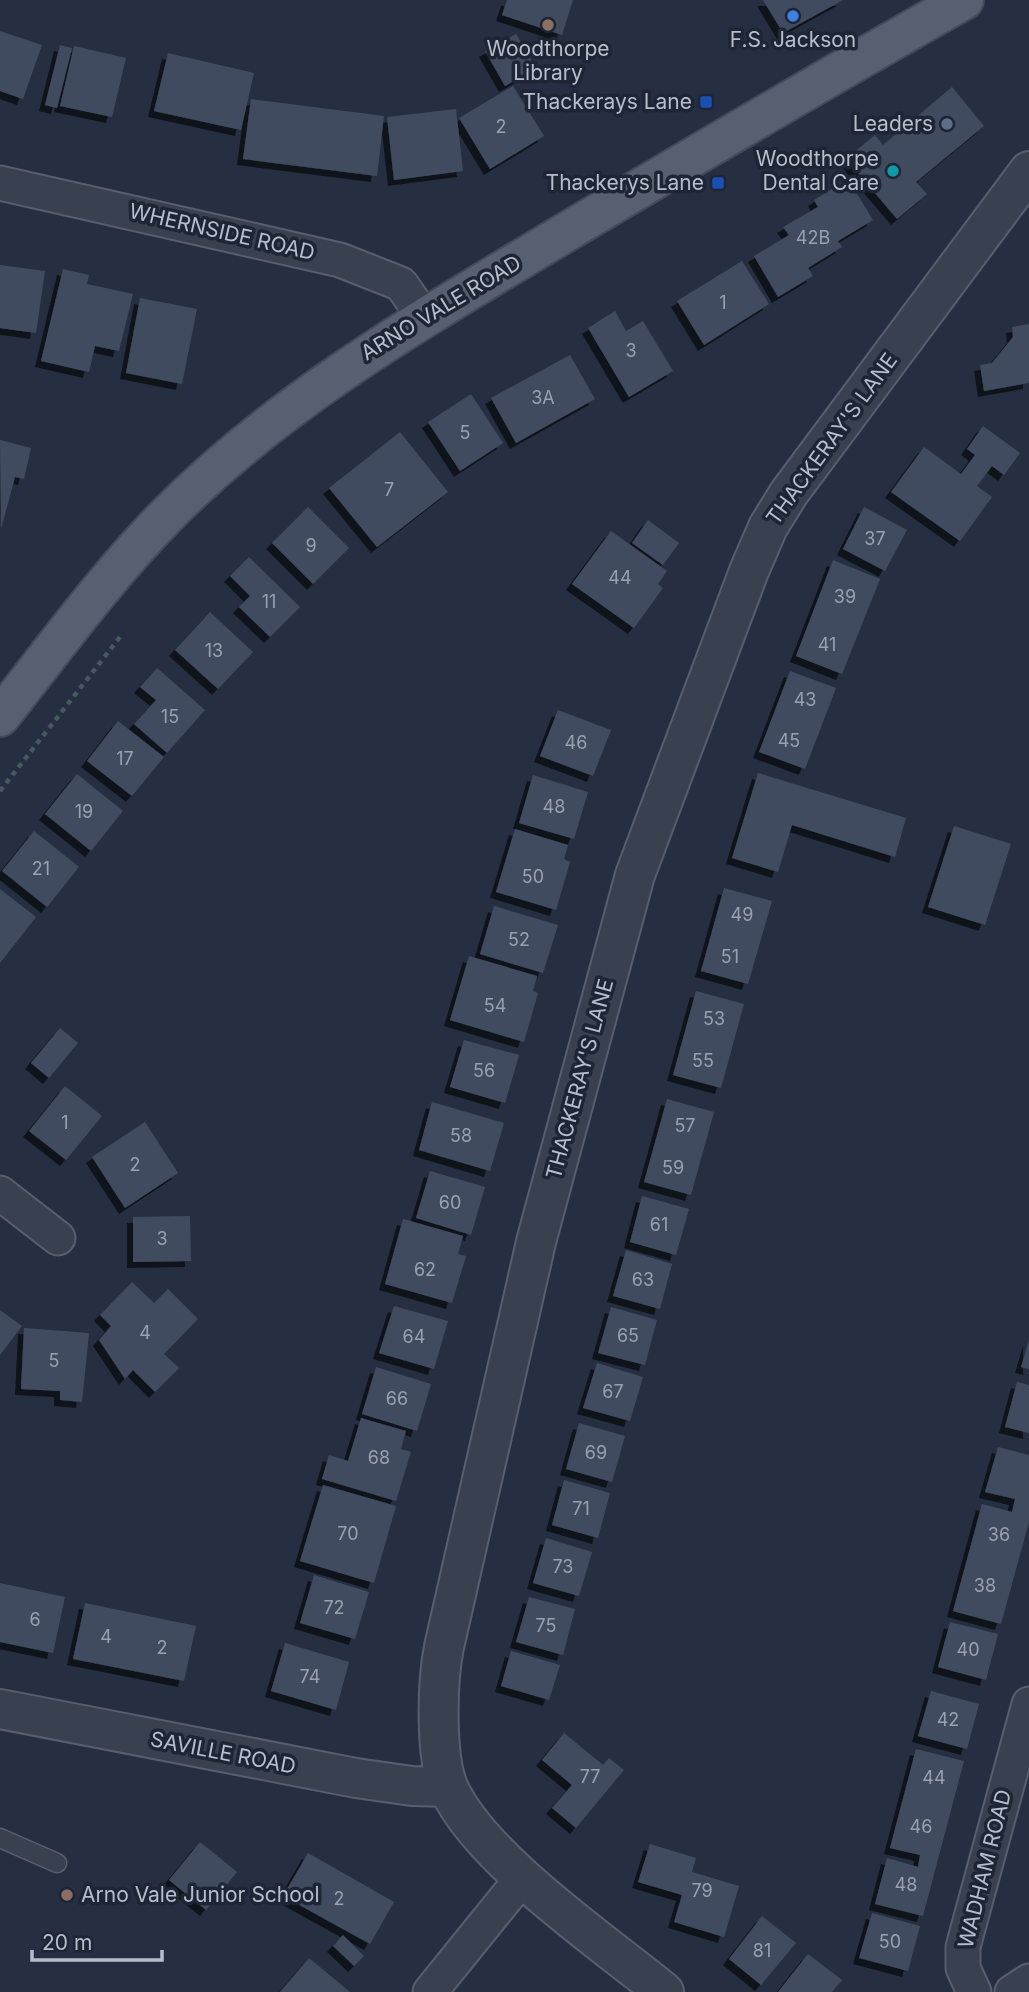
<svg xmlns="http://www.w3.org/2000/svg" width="1029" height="1992" font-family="Inter,sans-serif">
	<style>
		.building { fill: #414c61; filter: url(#shadow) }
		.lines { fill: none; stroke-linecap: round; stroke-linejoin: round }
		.service-casing { stroke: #575f6e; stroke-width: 21 }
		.minor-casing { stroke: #575f6e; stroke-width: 37 }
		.tertiary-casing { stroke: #575f6e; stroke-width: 42 }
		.primary-casing { stroke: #434a5a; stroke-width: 42 }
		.path { stroke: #455a5f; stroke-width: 4.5; stroke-dasharray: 5 5; stroke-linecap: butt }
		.service { stroke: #394151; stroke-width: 18 }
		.minor { stroke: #394151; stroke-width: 33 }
		.tertiary { stroke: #394151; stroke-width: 38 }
		.primary { stroke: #576071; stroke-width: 38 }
		.shop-dot { fill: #3f7fe0; stroke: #1e2636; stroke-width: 2.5 }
		.education-dot { fill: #8d6e63; stroke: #1e2636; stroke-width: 2.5 }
		.transit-dot { fill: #1a4fb4; stroke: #1e2636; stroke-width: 2.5 }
		.service-dot { fill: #5c6f8a; stroke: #1e2636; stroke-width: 2.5 }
		.culture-dot { fill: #0f9aa8; stroke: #1e2636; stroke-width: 2.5 }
		.labels { text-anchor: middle; stroke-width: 7; stroke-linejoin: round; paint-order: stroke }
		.number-label { font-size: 18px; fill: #99a1b0 }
		.poi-label { font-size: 21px; fill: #b6bdcb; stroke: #1e2636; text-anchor: end }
		.street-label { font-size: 21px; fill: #b6bdcb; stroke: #1e2636 }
	</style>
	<defs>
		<filter id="shadow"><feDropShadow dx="-6" dy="6" stdDeviation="0" flood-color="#0009"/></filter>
	</defs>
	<rect width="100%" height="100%" fill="#252f41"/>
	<path class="building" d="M 507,0 L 573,0 L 562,35 L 502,15 Z
		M 763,0 L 843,0 L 783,33 Z
		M 0,31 L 42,45 L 23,99 L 0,91 Z
		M 516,34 L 536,69 L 505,86 L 485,51 Z
		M 60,45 L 72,48 L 57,108 L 45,105 Z
		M 74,46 L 126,58 L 112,117 L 60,106 Z
		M 168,53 L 254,73 L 241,130 L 154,111 Z
		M 513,86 L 544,136 L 490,169 L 459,118 Z
		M 952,87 L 984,126 L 916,182 L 927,194 L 897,219 L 846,159 L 875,135 L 883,145 Z
		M 251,99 L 384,116 L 377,176 L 243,159 Z
		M 456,109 L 463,171 L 394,180 L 387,117 Z
		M 848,179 L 873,220 L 838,241 L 842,247 L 808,268 L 813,276 L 778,297 L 754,256 L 789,235 L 783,227 L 818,207 L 814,200 Z
		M 742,261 L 769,304 L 704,345 L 677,301 Z
		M 0,265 L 45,271 L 36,333 L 0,328 Z
		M 63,269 L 89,275 L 87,284 L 133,294 L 119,351 L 95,346 L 89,372 L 41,361 Z
		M 140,298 L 197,309 L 182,384 L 126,373 Z
		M 615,311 L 626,331 L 643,321 L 673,371 L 629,397 L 588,328 Z
		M 1029,324 L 1029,383 L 984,391 L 980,365 L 992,363 L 1013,337 L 1012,327 Z
		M 570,355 L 595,399 L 516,443 L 491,398 Z
		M 471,394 L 503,443 L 460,471 L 428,422 Z
		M 983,426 L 1020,453 L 1004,475 L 992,466 L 977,486 L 992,497 L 960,541 L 891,492 L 924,447 L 961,474 L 975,455 L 967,449 Z
		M 400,432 L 448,492 L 377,547 L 329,488 Z
		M 0,440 L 31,448 L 24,479 L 15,477 L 1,529 Z
		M 308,507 L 349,548 L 313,584 L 272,543 Z
		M 864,507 L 907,530 L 885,571 L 843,549 Z
		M 648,520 L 679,543 L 663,565 L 632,543 Z
		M 611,531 L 667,571 L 658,584 L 663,588 L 634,628 L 572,584 Z
		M 249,557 L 300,607 L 270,637 L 239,607 L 250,596 L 230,576 Z
		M 833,560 L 880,579 L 842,674 L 796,656 Z
		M 210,612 L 253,652 L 218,689 L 175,650 Z
		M 157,668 L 205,710 L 167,753 L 134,724 L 156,700 L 140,687 Z
		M 790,671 L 836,688 L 805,769 L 759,752 Z
		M 558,710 L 611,730 L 593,776 L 540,756 Z
		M 118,721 L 164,757 L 132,796 L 87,761 Z
		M 758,773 L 906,818 L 895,857 L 792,825 L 778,872 L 732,858 Z
		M 77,774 L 123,811 L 91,851 L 45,814 Z
		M 533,775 L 588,792 L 574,839 L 519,823 Z
		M 954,826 L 1011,844 L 985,925 L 928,907 Z
		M 515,829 L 568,845 L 564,859 L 570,862 L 556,910 L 496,892 Z
		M 34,831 L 79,867 L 47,907 L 2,871 Z
		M 724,888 L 772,901 L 748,984 L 701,971 Z
		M 0,889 L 36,917 L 0,963 Z
		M 494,906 L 558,925 L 543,973 L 480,954 Z
		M 469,956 L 537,976 L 533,991 L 538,993 L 524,1042 L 450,1020 Z
		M 696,991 L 744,1004 L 721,1088 L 673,1075 Z
		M 60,1028 L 78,1043 L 49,1078 L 31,1063 Z
		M 464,1040 L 519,1055 L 505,1103 L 450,1087 Z
		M 65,1086 L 102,1116 L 66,1160 L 29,1131 Z
		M 667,1099 L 714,1112 L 691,1195 L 644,1182 Z
		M 432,1102 L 504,1123 L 490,1171 L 419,1150 Z
		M 145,1122 L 178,1173 L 125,1208 L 92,1157 Z
		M 430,1171 L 485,1187 L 471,1235 L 416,1218 Z
		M 642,1196 L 689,1209 L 676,1255 L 630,1242 Z
		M 190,1216 L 191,1261 L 133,1262 L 133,1217 Z
		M 403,1219 L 463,1236 L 458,1254 L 466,1256 L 452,1303 L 385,1284 Z
		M 626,1250 L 672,1264 L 660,1309 L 613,1296 Z
		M 132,1282 L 154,1303 L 168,1289 L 198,1319 L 164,1354 L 179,1368 L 155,1392 L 133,1370 L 125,1379 L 99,1340 L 111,1326 L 100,1315 Z
		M 394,1306 L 448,1321 L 434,1369 L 379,1353 Z
		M 611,1307 L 657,1320 L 645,1365 L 598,1353 Z
		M 0,1310 L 22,1326 L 0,1355 Z
		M 24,1328 L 89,1333 L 82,1402 L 60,1400 L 60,1391 L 21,1389 Z
		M 1029,1340 L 1029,1369 L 1021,1367 Z
		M 597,1363 L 643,1377 L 630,1421 L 583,1408 Z
		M 376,1367 L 431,1384 L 417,1431 L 362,1414 Z
		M 1017,1382 L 1029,1385 L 1029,1433 L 1005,1427 Z
		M 361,1418 L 406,1431 L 401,1449 L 411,1452 L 396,1501 L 322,1479 L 329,1455 L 348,1461 Z
		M 579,1423 L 625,1436 L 612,1482 L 566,1469 Z
		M 998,1447 L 1029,1455 L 1029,1522 L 1001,1624 L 953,1611 L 982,1504 L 1012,1512 L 1015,1499 L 985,1492 Z
		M 564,1480 L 610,1493 L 598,1538 L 552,1525 Z
		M 323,1485 L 396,1506 L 374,1583 L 300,1561 Z
		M 546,1538 L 592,1552 L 579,1596 L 533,1583 Z
		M 314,1575 L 369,1592 L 355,1639 L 300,1623 Z
		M 0,1583 L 65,1597 L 53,1653 L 0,1642 Z
		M 529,1597 L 575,1609 L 563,1655 L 516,1642 Z
		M 85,1603 L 196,1626 L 184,1681 L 73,1659 Z
		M 950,1622 L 998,1634 L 986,1680 L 938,1667 Z
		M 285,1643 L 349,1662 L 336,1710 L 271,1691 Z
		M 511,1651 L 560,1665 L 549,1700 L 501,1686 Z
		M 931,1691 L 979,1704 L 967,1749 L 918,1736 Z
		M 564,1733 L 603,1765 L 609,1758 L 624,1770 L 576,1828 L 552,1808 L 572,1785 L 542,1760 Z
		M 916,1749 L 964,1761 L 923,1916 L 875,1904 L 887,1858 L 918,1867 L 920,1855 L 890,1848 Z
		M 200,1842 L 237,1872 L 206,1910 L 169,1880 Z
		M 650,1844 L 696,1858 L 692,1872 L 739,1886 L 724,1937 L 674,1922 L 682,1895 L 638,1882 Z
		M 308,1853 L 394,1902 L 370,1944 L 283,1896 Z
		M 872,1913 L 920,1926 L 908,1971 L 859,1958 Z
		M 762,1916 L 796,1943 L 761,1985 L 729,1959 Z
		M 343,1935 L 364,1956 L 354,1966 L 333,1946 Z
		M 808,1954 L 842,1980 L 832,1992 L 778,1992 Z
		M 309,1958 L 350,1992 L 280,1992 Z"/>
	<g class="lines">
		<defs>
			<path id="service" d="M 0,1838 L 57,1863"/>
			<path id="minor" d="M 0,183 L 340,260 L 401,284 L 424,317
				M 0,1193 L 58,1238
				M 430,1992 L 523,1877
				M 974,1992 L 963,1968 L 963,1947 L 1029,1704
				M 1012,1992 L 1029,1981"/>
			<path id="tertiary" d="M 0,1709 L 356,1778 L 412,1786 L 448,1787
				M 664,1992 C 603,1942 481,1859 449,1789 C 435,1757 437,1682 444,1647 L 536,1242 L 635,875 L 749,571 L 768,527 L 789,493 L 1029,171"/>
			<path id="primary" d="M 0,717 C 54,649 106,577 167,515 C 280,401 417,322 553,240 C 689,159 826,78 964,0"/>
		</defs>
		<use href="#service" class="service-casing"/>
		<use href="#minor" class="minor-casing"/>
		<use href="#tertiary" class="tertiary-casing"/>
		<use href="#primary" class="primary-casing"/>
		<path class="path" d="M 0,791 L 120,637"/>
		<use href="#service" class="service"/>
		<use href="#minor" class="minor"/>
		<use href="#tertiary" class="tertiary"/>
		<use href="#primary" class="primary"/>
	</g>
	<circle class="shop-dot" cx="793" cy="16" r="7"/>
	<g class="education-dot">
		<circle cx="548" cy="25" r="7"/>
		<circle cx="67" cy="1895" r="7"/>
	</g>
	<g class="transit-dot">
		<rect x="699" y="95" width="14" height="14" rx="3.5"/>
		<rect x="711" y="176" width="14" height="14" rx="3.5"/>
	</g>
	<circle class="service-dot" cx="947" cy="124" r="7"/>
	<circle class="culture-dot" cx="893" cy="171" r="7"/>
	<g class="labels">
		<g class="number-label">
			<text x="501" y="133">2</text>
			<text x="813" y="244">42B</text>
			<text x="723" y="309">1</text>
			<text x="631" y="357">3</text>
			<text x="543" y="404">3A</text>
			<text x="465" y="439">5</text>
			<text x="389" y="496">7</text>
			<text x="875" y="545">37</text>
			<text x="311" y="552">9</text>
			<text x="620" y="584">44</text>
			<text x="845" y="603">39</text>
			<text x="269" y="608">11</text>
			<text x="827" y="651">41</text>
			<text x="214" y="657">13</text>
			<text x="805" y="706">43</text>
			<text x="170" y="723">15</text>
			<text x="789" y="747">45</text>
			<text x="576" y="749">46</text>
			<text x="125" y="765">17</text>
			<text x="554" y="813">48</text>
			<text x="84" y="818">19</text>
			<text x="41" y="875">21</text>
			<text x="533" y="883">50</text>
			<text x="742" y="921">49</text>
			<text x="519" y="946">52</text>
			<text x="730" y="963">51</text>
			<text x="495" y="1012">54</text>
			<text x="714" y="1025">53</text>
			<text x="703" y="1067">55</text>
			<text x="484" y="1077">56</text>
			<text x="65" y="1129">1</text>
			<text x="685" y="1132">57</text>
			<text x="461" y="1142">58</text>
			<text x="135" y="1171">2</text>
			<text x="673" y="1174">59</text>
			<text x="450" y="1209">60</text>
			<text x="659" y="1231">61</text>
			<text x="162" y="1245">3</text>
			<text x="425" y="1276">62</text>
			<text x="643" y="1286">63</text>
			<text x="145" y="1339">4</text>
			<text x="628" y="1342">65</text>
			<text x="414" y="1343">64</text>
			<text x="54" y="1367">5</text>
			<text x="613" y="1398">67</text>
			<text x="397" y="1405">66</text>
			<text x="596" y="1459">69</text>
			<text x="379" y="1464">68</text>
			<text x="581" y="1515">71</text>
			<text x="348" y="1540">70</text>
			<text x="999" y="1541">36</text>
			<text x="563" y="1573">73</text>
			<text x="985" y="1592">38</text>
			<text x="334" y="1614">72</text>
			<text x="35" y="1626">6</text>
			<text x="546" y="1632">75</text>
			<text x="106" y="1643">4</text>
			<text x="162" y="1654">2</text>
			<text x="968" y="1656">40</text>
			<text x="310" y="1683">74</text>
			<text x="948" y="1726">42</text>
			<text x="590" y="1783">77</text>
			<text x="934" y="1784">44</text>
			<text x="921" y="1833">46</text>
			<text x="906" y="1891">48</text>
			<text x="702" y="1897">79</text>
			<text x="339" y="1905">2</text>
			<text x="890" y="1948">50</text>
			<text x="762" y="1957">81</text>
		</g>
		<g class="poi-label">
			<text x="793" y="47" text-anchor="middle">F.S. Jackson</text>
			<text x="548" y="56" text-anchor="middle">Woodthorpe<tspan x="548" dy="24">Library</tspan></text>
			<text x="692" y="109">Thackerays Lane</text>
			<text x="933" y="131">Leaders</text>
			<text x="879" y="166">Woodthorpe<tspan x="879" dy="24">Dental Care</tspan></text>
			<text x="704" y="190">Thackerys Lane</text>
			<text x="81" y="1902" text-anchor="start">Arno Vale Junior School</text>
		</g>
		<g class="street-label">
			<text transform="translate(222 232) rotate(13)" y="7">WHERNSIDE ROAD</text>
			<text transform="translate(441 308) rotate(-31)" y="7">ARNO VALE ROAD</text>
			<text transform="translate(832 439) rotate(-54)" y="7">THACKERAY'S LANE</text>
			<text transform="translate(580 1079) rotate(-75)" y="7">THACKERAY'S LANE</text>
			<text transform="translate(223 1753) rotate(11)" y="7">SAVILLE ROAD</text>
			<text transform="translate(985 1869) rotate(-76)" y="7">WADHAM ROAD</text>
		</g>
	</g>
	<path d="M32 1950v10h130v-10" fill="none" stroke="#b6bdcb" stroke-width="3.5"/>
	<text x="42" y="1950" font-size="21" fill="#b6bdcb" stroke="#1e2636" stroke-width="5" paint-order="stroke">20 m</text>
</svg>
